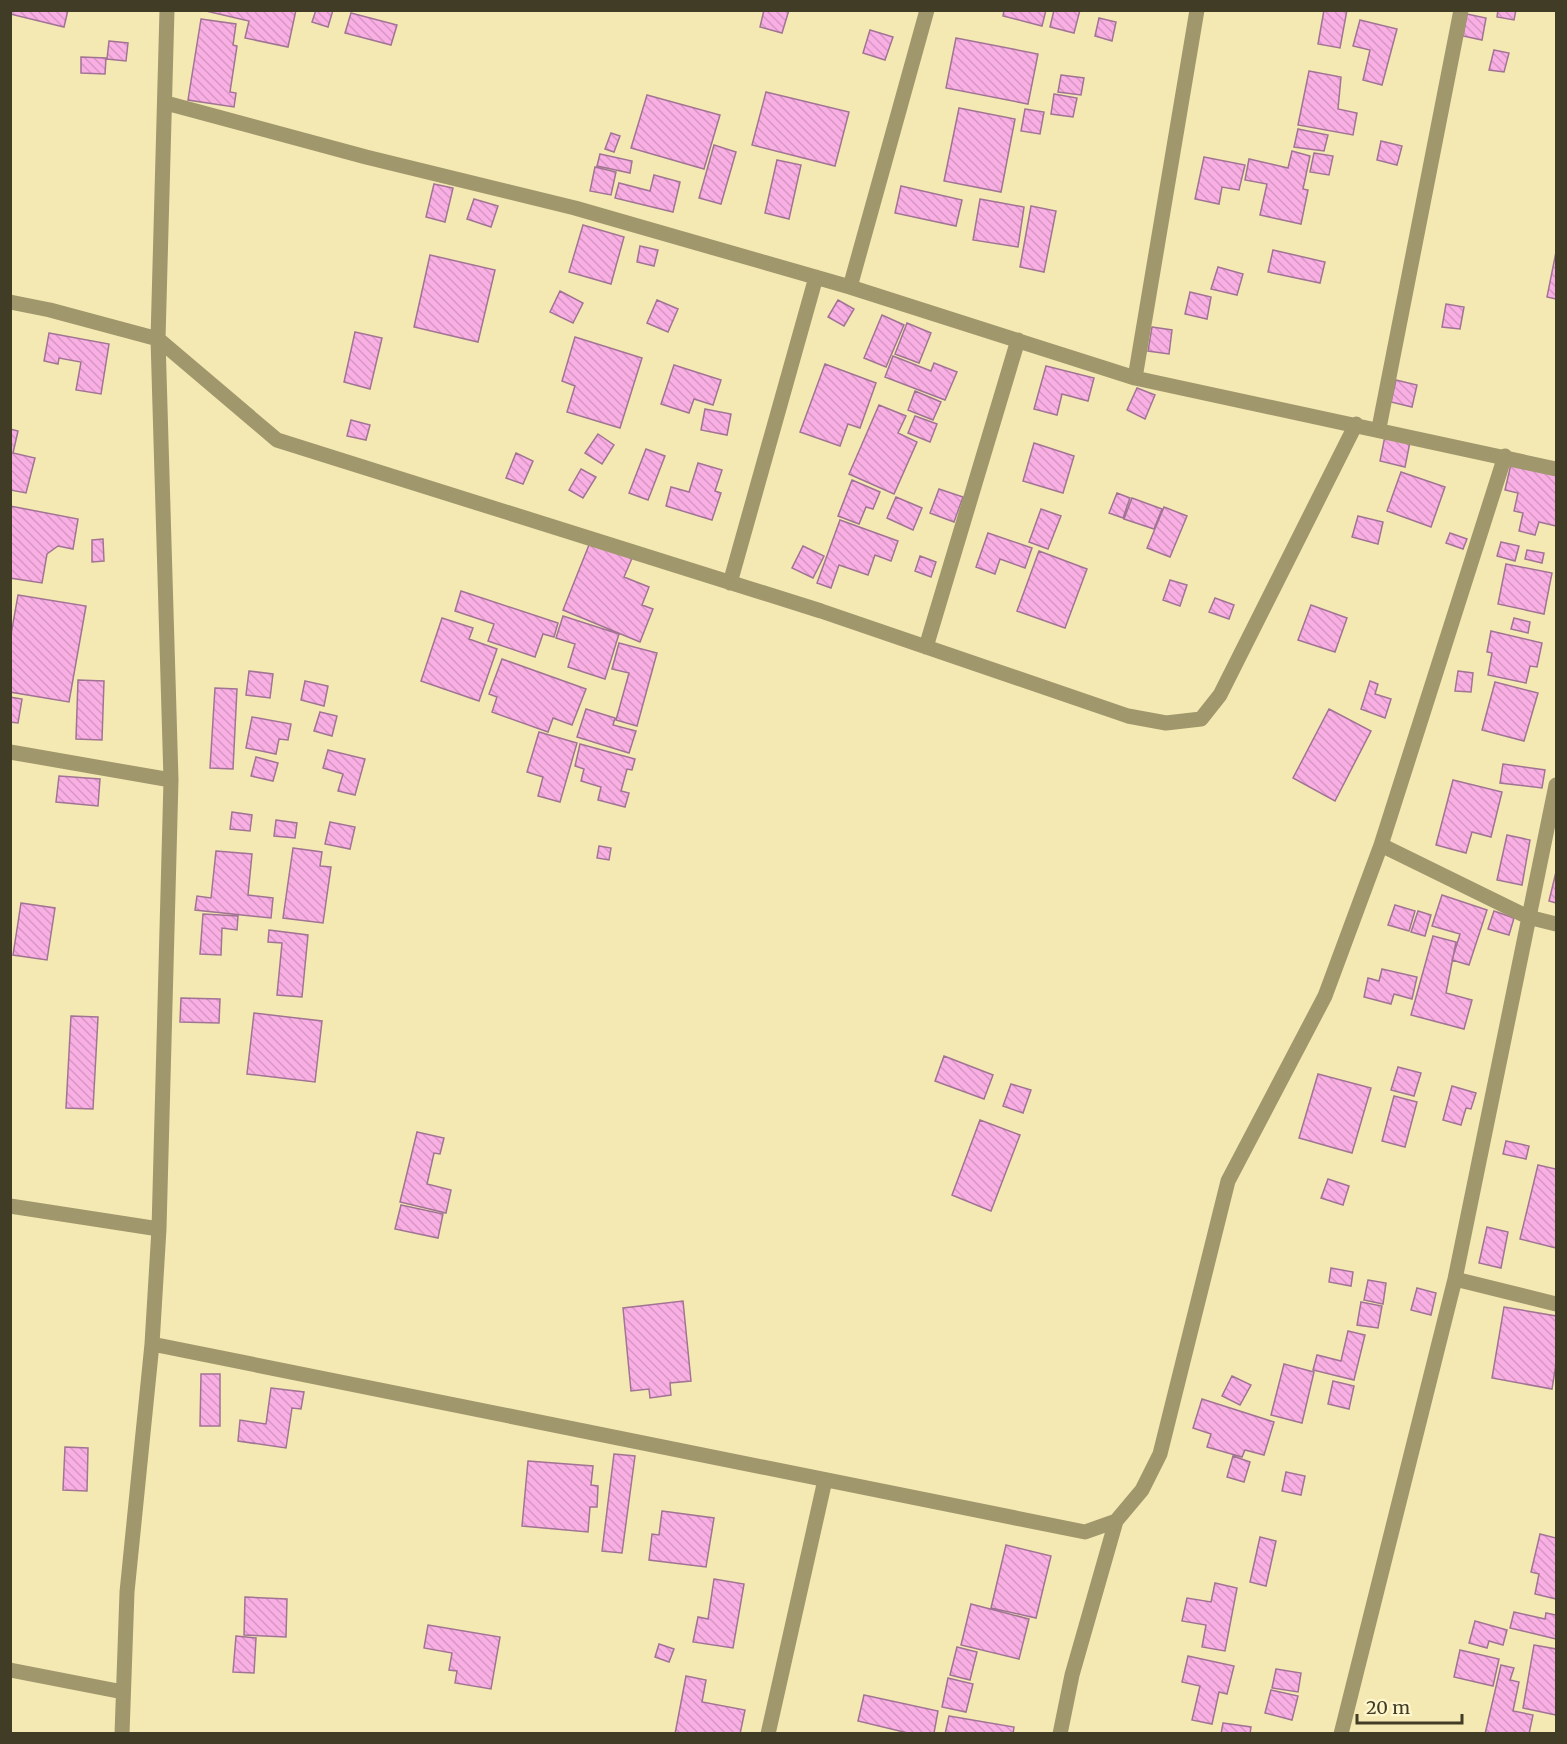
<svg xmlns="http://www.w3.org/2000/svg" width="1567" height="1744" font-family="Merriweather,serif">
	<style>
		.building { fill: url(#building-back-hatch); stroke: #a17494; stroke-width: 1.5 }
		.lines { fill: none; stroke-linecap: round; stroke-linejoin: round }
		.minor { stroke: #a0976c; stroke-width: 15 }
	</style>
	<defs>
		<pattern id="building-back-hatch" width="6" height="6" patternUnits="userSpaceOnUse" patternTransform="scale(1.5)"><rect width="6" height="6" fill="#f9afe3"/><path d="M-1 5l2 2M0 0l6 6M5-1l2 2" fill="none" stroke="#d697c3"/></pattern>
	</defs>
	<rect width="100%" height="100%" fill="#f4e9b3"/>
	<path class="building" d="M 10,10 L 68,10 L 64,27 L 10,14 Z
		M 296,10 L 288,47 L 245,38 L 249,21 L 206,11 Z
		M 316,10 L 333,10 L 328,27 L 312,22 Z
		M 764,10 L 789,10 L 782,33 L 760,27 Z
		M 1004,10 L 1046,10 L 1042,26 L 1003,16 Z
		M 1054,10 L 1080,10 L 1074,33 L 1050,27 Z
		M 1324,10 L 1347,10 L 1340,48 L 1318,44 Z
		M 1498,10 L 1516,10 L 1514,20 L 1497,17 Z
		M 351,13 L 397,25 L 391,45 L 345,33 Z
		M 1467,14 L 1486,18 L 1482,40 L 1463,36 Z
		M 1099,18 L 1116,22 L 1112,41 L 1095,36 Z
		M 201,19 L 236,24 L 233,45 L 237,46 L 230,92 L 236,93 L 234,107 L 188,100 Z
		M 1360,20 L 1397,29 L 1382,85 L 1363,80 L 1370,50 L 1353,46 Z
		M 870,30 L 893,37 L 885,60 L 863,53 Z
		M 956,38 L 1038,54 L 1028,104 L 946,88 Z
		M 109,41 L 128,43 L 126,61 L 107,59 Z
		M 1494,50 L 1509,53 L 1504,72 L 1489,70 Z
		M 81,57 L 106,58 L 105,74 L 81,73 Z
		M 1309,71 L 1341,77 L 1338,109 L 1357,113 L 1353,135 L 1298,125 Z
		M 1061,75 L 1084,78 L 1081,95 L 1058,92 Z
		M 766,92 L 849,112 L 835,166 L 752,145 Z
		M 1054,94 L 1077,98 L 1073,117 L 1051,114 Z
		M 647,95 L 720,115 L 704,169 L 631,148 Z
		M 959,108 L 1015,119 L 1001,192 L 944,181 Z
		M 1025,109 L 1044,112 L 1040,134 L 1021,131 Z
		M 1298,129 L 1328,135 L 1324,151 L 1294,147 Z
		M 611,133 L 620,136 L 614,152 L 605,149 Z
		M 1381,141 L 1402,146 L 1397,165 L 1377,160 Z
		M 714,145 L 736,152 L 721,204 L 699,198 Z
		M 1292,151 L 1310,156 L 1303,189 L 1308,190 L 1301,224 L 1260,215 L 1267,184 L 1245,180 L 1249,159 L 1288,168 Z
		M 1314,153 L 1333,156 L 1329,175 L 1310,172 Z
		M 600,154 L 632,161 L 630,173 L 597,166 Z
		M 1204,157 L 1245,165 L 1239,190 L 1222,187 L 1219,204 L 1195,199 Z
		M 777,160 L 801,165 L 789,219 L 765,213 Z
		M 595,167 L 616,172 L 611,195 L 590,191 Z
		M 654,175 L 680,182 L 673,212 L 615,198 L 619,183 L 650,191 Z
		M 434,184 L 453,188 L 445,222 L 426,217 Z
		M 901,186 L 962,200 L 956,226 L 895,213 Z
		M 474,199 L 498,206 L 491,227 L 467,219 Z
		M 980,199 L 1024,207 L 1018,247 L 973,240 Z
		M 1031,206 L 1056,211 L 1044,272 L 1020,267 Z
		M 583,225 L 624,237 L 611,284 L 569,272 Z
		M 640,246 L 658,250 L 654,266 L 637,262 Z
		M 1273,250 L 1325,262 L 1320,283 L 1268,272 Z
		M 1556,252 L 1556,299 L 1547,297 Z
		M 430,255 L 495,270 L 478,342 L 414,327 Z
		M 1218,267 L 1243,274 L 1237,295 L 1211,289 Z
		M 560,291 L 583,303 L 573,323 L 550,312 Z
		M 1190,292 L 1211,297 L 1207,319 L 1185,314 Z
		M 657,300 L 678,309 L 668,332 L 647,323 Z
		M 838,300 L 854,309 L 844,326 L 828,317 Z
		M 1446,304 L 1464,307 L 1460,329 L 1442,327 Z
		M 882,315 L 904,325 L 886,367 L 864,358 Z
		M 907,323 L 931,333 L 919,363 L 895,354 Z
		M 1152,327 L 1172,330 L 1169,354 L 1148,351 Z
		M 355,332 L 382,338 L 370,389 L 344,382 Z
		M 49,333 L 109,344 L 101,394 L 76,390 L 81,362 L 59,358 L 58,364 L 44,361 Z
		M 575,337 L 642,358 L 620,428 L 567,412 L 575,386 L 562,381 Z
		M 893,356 L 931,371 L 934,363 L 957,372 L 945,400 L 885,377 Z
		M 825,364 L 876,383 L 860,428 L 848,424 L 840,446 L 800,432 Z
		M 674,365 L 721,380 L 713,405 L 694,399 L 689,413 L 661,404 Z
		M 1046,366 L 1094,378 L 1088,401 L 1062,394 L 1057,415 L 1034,409 Z
		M 1396,380 L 1417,385 L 1412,407 L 1391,402 Z
		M 1137,388 L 1155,395 L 1145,419 L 1127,410 Z
		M 915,391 L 941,402 L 933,420 L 908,410 Z
		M 879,405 L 906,416 L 898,433 L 917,442 L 894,494 L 849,474 Z
		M 705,409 L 731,414 L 727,435 L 701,430 Z
		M 915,416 L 937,424 L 930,442 L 908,433 Z
		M 351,420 L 370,425 L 366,440 L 347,436 Z
		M 10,429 L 18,431 L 13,453 L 35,458 L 26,493 L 10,490 Z
		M 598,434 L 614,445 L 602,464 L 585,453 Z
		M 1385,436 L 1410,442 L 1405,467 L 1380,461 Z
		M 1034,443 L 1074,456 L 1063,493 L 1023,481 Z
		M 646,449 L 665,456 L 648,500 L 629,493 Z
		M 516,453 L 533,461 L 523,484 L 506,478 Z
		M 698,463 L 722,470 L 715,491 L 721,493 L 712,520 L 666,506 L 671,487 L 689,492 Z
		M 1511,464 L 1556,474 L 1556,526 L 1539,522 L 1535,535 L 1519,531 L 1523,513 L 1514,511 L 1518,493 L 1505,490 Z
		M 581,469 L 596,477 L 583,498 L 569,490 Z
		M 1401,472 L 1445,487 L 1431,527 L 1387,511 Z
		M 852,480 L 880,492 L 873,509 L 866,507 L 859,524 L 838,516 Z
		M 939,489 L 963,497 L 954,522 L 930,513 Z
		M 1117,493 L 1130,498 L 1123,518 L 1109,513 Z
		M 896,497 L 922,508 L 913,530 L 887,518 Z
		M 1132,498 L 1162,509 L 1154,529 L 1124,519 Z
		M 10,506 L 78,519 L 73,549 L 58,546 L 47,554 L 42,583 L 10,578 Z
		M 1164,507 L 1187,516 L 1170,557 L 1147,548 Z
		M 1041,509 L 1061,516 L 1048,549 L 1029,542 Z
		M 1358,516 L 1383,522 L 1378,544 L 1352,537 Z
		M 840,520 L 898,541 L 891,561 L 875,555 L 868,575 L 839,565 L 831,588 L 817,583 Z
		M 988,533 L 1032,548 L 1025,568 L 1000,559 L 995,574 L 976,567 Z
		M 1450,533 L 1467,539 L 1463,549 L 1446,543 Z
		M 103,539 L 104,561 L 92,562 L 92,540 Z
		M 591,540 L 633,556 L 624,577 L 649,587 L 642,605 L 653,609 L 640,642 L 563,610 Z
		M 1501,542 L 1519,546 L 1515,561 L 1497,556 Z
		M 803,546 L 824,556 L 813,578 L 792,568 Z
		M 1527,550 L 1544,553 L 1542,563 L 1525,559 Z
		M 1039,551 L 1087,569 L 1065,628 L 1017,611 Z
		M 920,556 L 936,562 L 931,577 L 915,571 Z
		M 1506,564 L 1552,573 L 1544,614 L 1498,604 Z
		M 1170,580 L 1187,585 L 1180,606 L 1163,600 Z
		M 461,591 L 558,623 L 554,637 L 543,634 L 535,657 L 488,641 L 494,624 L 455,611 Z
		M 18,595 L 86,606 L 69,702 L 10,692 L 10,640 Z
		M 1215,598 L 1234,605 L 1229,619 L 1209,612 Z
		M 1311,605 L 1347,618 L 1335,652 L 1298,640 Z
		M 563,616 L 619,634 L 605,679 L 568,667 L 575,644 L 556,638 Z
		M 442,618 L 473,628 L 469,639 L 497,649 L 479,701 L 421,681 Z
		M 1514,618 L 1530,622 L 1528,633 L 1511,629 Z
		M 1491,631 L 1542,643 L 1537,667 L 1530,666 L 1526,683 L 1488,675 L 1492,653 L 1487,652 Z
		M 619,643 L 657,653 L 637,726 L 616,720 L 629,673 L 612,669 Z
		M 502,659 L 586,689 L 572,725 L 553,718 L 548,732 L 492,712 L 497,697 L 489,694 Z
		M 249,671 L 273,674 L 270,698 L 246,695 Z
		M 1458,671 L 1473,673 L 1471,692 L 1455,691 Z
		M 78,680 L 104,681 L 102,740 L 76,739 Z
		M 305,681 L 328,686 L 324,706 L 301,700 Z
		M 1370,681 L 1378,684 L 1375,694 L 1391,699 L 1385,718 L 1361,709 Z
		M 1495,682 L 1538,693 L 1524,741 L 1482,730 Z
		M 215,688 L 237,689 L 233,769 L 210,768 Z
		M 10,697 L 22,699 L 18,723 L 10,722 Z
		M 586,709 L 615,718 L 613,725 L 636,731 L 629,753 L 577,737 Z
		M 1329,709 L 1371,731 L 1335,801 L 1293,778 Z
		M 320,712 L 337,716 L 332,736 L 314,731 Z
		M 252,717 L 291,724 L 288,740 L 279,739 L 276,754 L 246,748 Z
		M 539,732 L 577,743 L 560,802 L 538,796 L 543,777 L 527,772 Z
		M 580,744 L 635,759 L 632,770 L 627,769 L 621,791 L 629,793 L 625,807 L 598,800 L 601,787 L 581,781 L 584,769 L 575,766 Z
		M 328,750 L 365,759 L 355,795 L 338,791 L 343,774 L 323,768 Z
		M 256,757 L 278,763 L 273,781 L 251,776 Z
		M 1503,764 L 1545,770 L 1542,788 L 1500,783 Z
		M 59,776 L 100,779 L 98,806 L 56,802 Z
		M 1453,780 L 1502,792 L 1491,837 L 1472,832 L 1466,853 L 1436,845 Z
		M 232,812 L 252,815 L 250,831 L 230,829 Z
		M 276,820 L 297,823 L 295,838 L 274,836 Z
		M 330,822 L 355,827 L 350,849 L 325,844 Z
		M 1507,835 L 1530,840 L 1522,885 L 1497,880 Z
		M 599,846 L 611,848 L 609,860 L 597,858 Z
		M 293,848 L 322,852 L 320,866 L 331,867 L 323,923 L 283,918 Z
		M 216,851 L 252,854 L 248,895 L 273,898 L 271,918 L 195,910 L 197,896 L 211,898 Z
		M 1556,872 L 1556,903 L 1549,901 Z
		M 1442,895 L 1487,910 L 1469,965 L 1452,960 L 1460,934 L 1432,926 Z
		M 21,903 L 55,908 L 47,960 L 13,955 Z
		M 1395,905 L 1415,911 L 1409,931 L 1388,925 Z
		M 1418,911 L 1431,915 L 1425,936 L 1411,932 Z
		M 1494,911 L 1514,918 L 1509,935 L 1488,929 Z
		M 203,914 L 238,916 L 237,930 L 222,928 L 221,955 L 200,954 Z
		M 269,930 L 308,935 L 302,997 L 277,995 L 282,943 L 268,942 Z
		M 1433,936 L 1456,942 L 1446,993 L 1472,1000 L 1464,1029 L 1411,1015 Z
		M 1382,969 L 1417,977 L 1412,999 L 1394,994 L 1391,1004 L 1364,997 L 1368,978 L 1379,981 Z
		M 181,998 L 220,999 L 219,1023 L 180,1022 Z
		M 254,1013 L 322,1021 L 315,1082 L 247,1074 Z
		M 71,1016 L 98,1017 L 93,1109 L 66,1108 Z
		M 944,1056 L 993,1075 L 984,1099 L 935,1081 Z
		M 1398,1067 L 1421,1073 L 1414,1096 L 1391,1090 Z
		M 1318,1074 L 1371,1088 L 1352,1153 L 1299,1138 Z
		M 1011,1084 L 1031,1090 L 1023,1113 L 1003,1106 Z
		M 1452,1086 L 1476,1093 L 1471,1109 L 1466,1108 L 1461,1125 L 1443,1120 Z
		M 1394,1096 L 1417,1102 L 1405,1147 L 1382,1141 Z
		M 980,1120 L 1020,1135 L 991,1211 L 952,1195 Z
		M 417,1132 L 444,1138 L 440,1154 L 434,1153 L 427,1184 L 451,1190 L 446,1213 L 400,1202 Z
		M 1506,1141 L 1529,1146 L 1526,1159 L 1503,1154 Z
		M 1538,1165 L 1556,1169 L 1556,1248 L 1520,1239 Z
		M 1328,1179 L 1349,1186 L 1343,1205 L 1321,1198 Z
		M 401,1205 L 443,1214 L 438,1238 L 395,1229 Z
		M 1487,1227 L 1508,1232 L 1501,1268 L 1479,1263 Z
		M 1331,1268 L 1353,1272 L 1351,1286 L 1329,1282 Z
		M 1368,1280 L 1386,1283 L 1383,1304 L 1364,1300 Z
		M 1417,1288 L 1436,1293 L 1431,1315 L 1411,1310 Z
		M 683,1301 L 691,1381 L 670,1383 L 671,1395 L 650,1398 L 649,1389 L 631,1391 L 623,1308 Z
		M 1361,1302 L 1382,1306 L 1378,1328 L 1357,1325 Z
		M 1504,1307 L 1556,1316 L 1556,1364 L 1552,1389 L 1492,1378 Z
		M 1348,1331 L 1365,1335 L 1354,1380 L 1313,1370 L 1317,1355 L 1341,1361 Z
		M 1284,1364 L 1314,1372 L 1302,1423 L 1271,1415 Z
		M 201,1374 L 220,1374 L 220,1426 L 200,1426 Z
		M 1232,1376 L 1251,1385 L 1240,1405 L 1222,1396 Z
		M 1333,1381 L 1354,1386 L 1349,1409 L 1328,1404 Z
		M 271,1388 L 304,1392 L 301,1409 L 292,1408 L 286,1448 L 238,1441 L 240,1420 L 266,1424 Z
		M 1202,1399 L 1274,1422 L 1264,1455 L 1245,1450 L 1242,1457 L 1207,1447 L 1211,1434 L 1193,1428 Z
		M 65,1447 L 88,1448 L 87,1491 L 63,1490 Z
		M 614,1454 L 635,1456 L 622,1553 L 602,1551 Z
		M 1233,1456 L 1250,1462 L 1244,1482 L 1227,1477 Z
		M 528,1461 L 593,1466 L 591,1485 L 598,1486 L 597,1507 L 590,1507 L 588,1532 L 522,1526 Z
		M 1286,1472 L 1305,1476 L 1301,1495 L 1282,1491 Z
		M 662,1511 L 714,1518 L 706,1567 L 649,1560 L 652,1534 L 659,1535 Z
		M 1540,1534 L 1556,1538 L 1556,1599 L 1535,1594 L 1539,1574 L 1531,1572 Z
		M 1260,1537 L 1276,1541 L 1266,1586 L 1250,1582 Z
		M 1006,1545 L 1051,1556 L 1036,1618 L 991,1608 Z
		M 714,1579 L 744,1584 L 733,1648 L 693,1642 L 698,1617 L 708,1619 Z
		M 1215,1583 L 1237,1588 L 1225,1651 L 1202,1647 L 1206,1625 L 1182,1621 L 1187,1598 L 1211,1602 Z
		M 245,1597 L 287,1599 L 286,1637 L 244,1635 Z
		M 971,1604 L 1029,1619 L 1019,1659 L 961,1645 Z
		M 1514,1612 L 1545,1619 L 1546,1613 L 1556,1615 L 1556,1639 L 1510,1628 Z
		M 1475,1621 L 1507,1630 L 1503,1645 L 1489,1641 L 1487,1648 L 1469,1643 Z
		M 428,1625 L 500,1637 L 491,1689 L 455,1683 L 457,1671 L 449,1670 L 452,1653 L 424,1648 Z
		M 236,1636 L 256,1638 L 254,1673 L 233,1672 Z
		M 659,1644 L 674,1649 L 669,1662 L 655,1657 Z
		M 1534,1645 L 1556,1649 L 1556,1715 L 1523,1708 Z
		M 957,1647 L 977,1652 L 970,1680 L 950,1675 Z
		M 1460,1650 L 1499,1659 L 1493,1686 L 1454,1677 Z
		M 1188,1656 L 1234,1666 L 1227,1694 L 1219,1692 L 1212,1724 L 1192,1720 L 1200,1686 L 1182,1682 Z
		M 1501,1665 L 1514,1668 L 1510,1680 L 1519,1682 L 1513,1711 L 1533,1715 L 1529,1734 L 1485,1734 Z
		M 1276,1669 L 1301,1673 L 1298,1692 L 1272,1688 Z
		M 686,1676 L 706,1680 L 702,1702 L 745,1710 L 740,1734 L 675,1734 Z
		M 948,1678 L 973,1684 L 966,1712 L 942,1707 Z
		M 1271,1690 L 1298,1696 L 1292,1720 L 1265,1713 Z
		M 864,1695 L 938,1711 L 934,1733 L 912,1734 L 858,1721 Z
		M 949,1716 L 1014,1727 L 1013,1734 L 945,1734 Z
		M 1223,1723 L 1251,1727 L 1250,1734 L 1221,1734 Z"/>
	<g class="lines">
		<path class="minor" d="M 166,103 L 366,157 L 575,208 L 850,287 L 1135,378 L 1556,469
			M 850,287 L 927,10
			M 10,302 L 50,310 L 158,339 L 277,440 L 821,611 L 1128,716 L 1166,723 L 1201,719 L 1220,695 L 1356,424
			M 1135,378 L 1197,10
			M 1379,428 L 1461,10
			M 730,583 L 816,277
			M 926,647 L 1018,340
			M 10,752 L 171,780
			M 1381,845 L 1528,917 L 1556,924
			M 10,1206 L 159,1229
			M 1455,1279 L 1556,1304
			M 152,1344 L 1085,1532 L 1116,1521 L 1142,1490 L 1160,1454 L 1228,1181 L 1325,996 L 1381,845 L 1505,456
			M 10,1670 L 123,1692
			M 122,1734 L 127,1592 L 152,1344 L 159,1229 L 171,780 L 158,339 L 167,10
			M 768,1734 L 825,1480
			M 1060,1734 L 1072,1675 L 1116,1521
			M 1341,1734 L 1455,1279 L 1556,785"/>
	</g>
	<rect width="1567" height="1744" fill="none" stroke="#403c26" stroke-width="24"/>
	<path d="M1357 1714v9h105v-9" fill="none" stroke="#403c26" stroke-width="3"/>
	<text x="1366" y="1714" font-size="18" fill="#403c26" stroke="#fff6cb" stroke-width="4.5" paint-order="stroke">20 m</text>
</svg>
